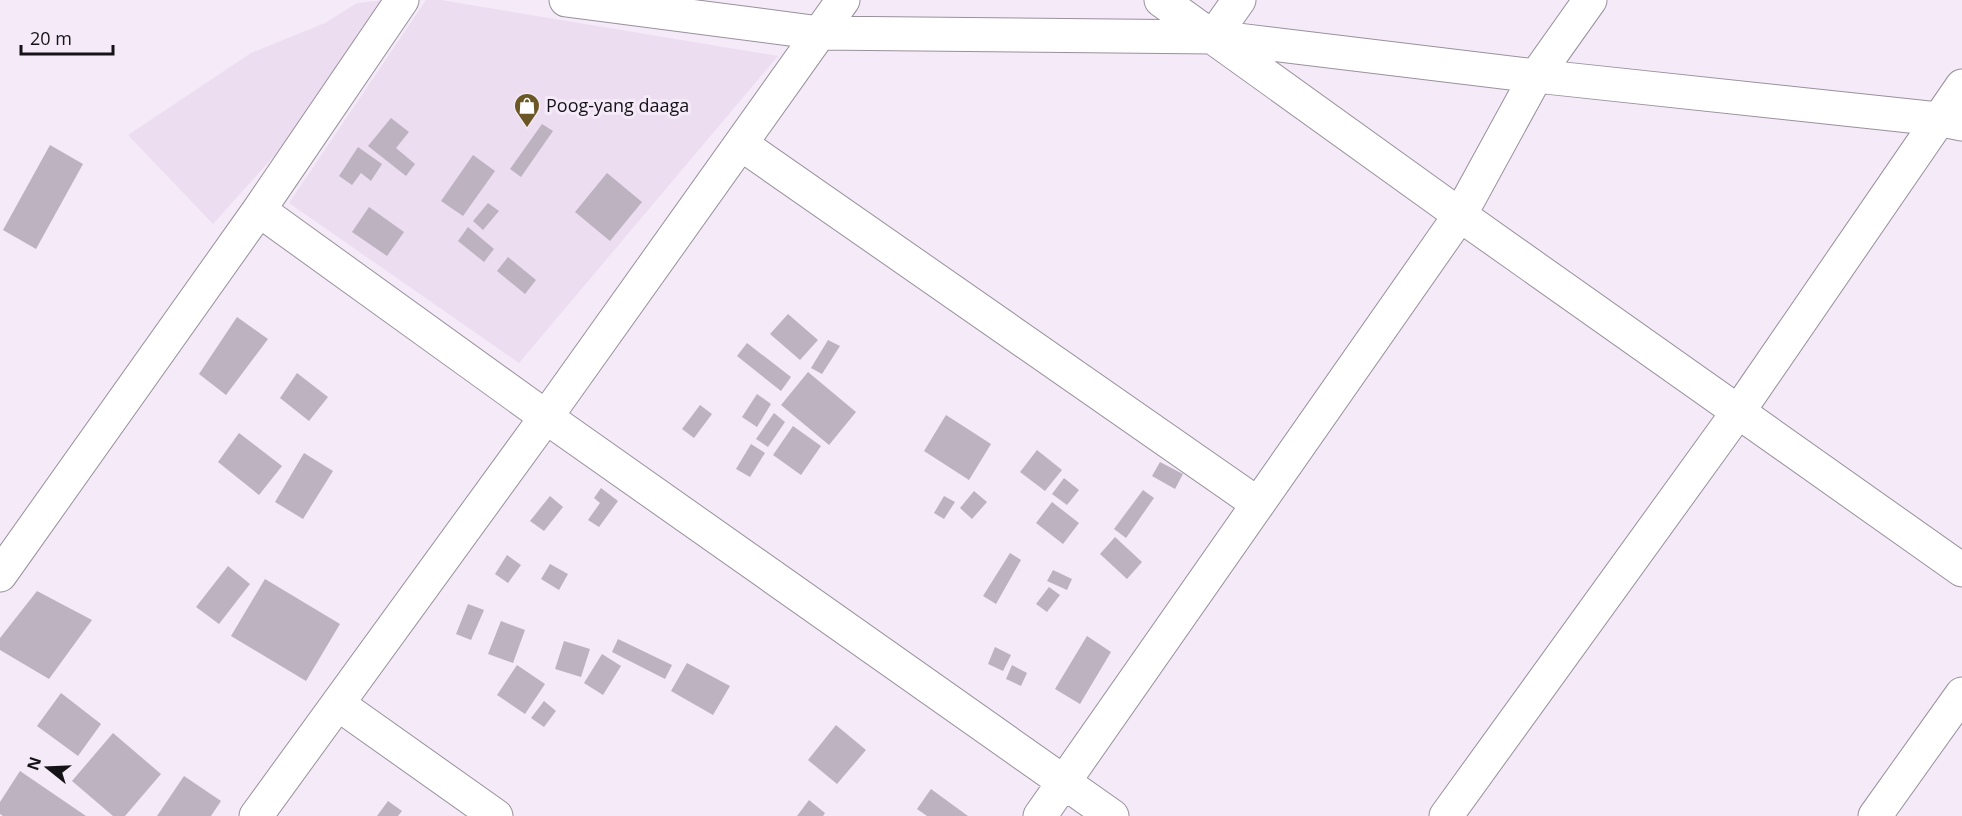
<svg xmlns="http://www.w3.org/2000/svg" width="1962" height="816" font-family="'Open Sans',sans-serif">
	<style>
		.built { fill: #edddf1 }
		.building { fill: #bcb2c0 }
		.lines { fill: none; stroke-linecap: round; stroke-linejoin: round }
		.minor-casing { stroke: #99909c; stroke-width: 35 }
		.minor { stroke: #fff; stroke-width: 33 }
		.labels { text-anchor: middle; stroke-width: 6; stroke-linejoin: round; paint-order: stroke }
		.poi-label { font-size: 18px; fill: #161318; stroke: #f4eaf8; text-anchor: start }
	</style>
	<rect width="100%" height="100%" fill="#f4eaf8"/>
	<path class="built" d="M 385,0 L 335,88 L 213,224 L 128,135 L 251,53 L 325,23 L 357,3 Z
		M 426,0 L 441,0 L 778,56 L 519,363 L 289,203 Z"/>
	<path class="building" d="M 391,118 L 409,132 L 396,148 L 415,164 L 406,176 L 368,146 Z
		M 542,124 L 553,131 L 521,177 L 510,169 Z
		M 50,145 L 83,164 L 36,249 L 3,230 Z
		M 358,147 L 382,164 L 371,181 L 361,173 L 352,185 L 339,176 Z
		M 473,155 L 495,171 L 463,216 L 441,201 Z
		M 607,173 L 642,202 L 610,241 L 575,212 Z
		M 488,203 L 499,211 L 483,230 L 473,221 Z
		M 369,207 L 404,232 L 387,256 L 352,232 Z
		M 468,227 L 494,249 L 484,262 L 458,241 Z
		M 508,257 L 536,280 L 525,294 L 497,271 Z
		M 788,314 L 818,340 L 800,360 L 770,334 Z
		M 237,317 L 268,339 L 226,395 L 199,374 Z
		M 828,340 L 840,346 L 822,374 L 811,368 Z
		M 747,343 L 791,377 L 781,391 L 737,356 Z
		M 808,372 L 856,412 L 829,445 L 781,405 Z
		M 297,373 L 328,397 L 309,421 L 280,398 Z
		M 757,394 L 771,404 L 757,427 L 742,417 Z
		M 700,405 L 712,414 L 694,438 L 682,429 Z
		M 774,413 L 785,422 L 768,447 L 756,439 Z
		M 946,415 L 991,444 L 969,480 L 924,451 Z
		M 793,426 L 821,446 L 801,475 L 773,455 Z
		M 239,433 L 282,466 L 259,495 L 218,462 Z
		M 751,444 L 765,453 L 750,477 L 736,469 Z
		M 1037,450 L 1062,470 L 1045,491 L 1020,472 Z
		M 304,453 L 333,471 L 303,519 L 275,502 Z
		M 1160,462 L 1183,474 L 1175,489 L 1152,476 Z
		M 1064,478 L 1079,490 L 1067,505 L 1052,494 Z
		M 601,488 L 618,501 L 599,527 L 588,520 L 600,503 L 594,498 Z
		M 1143,490 L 1154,498 L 1126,538 L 1114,529 Z
		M 974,491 L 987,502 L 972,519 L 960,508 Z
		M 550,496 L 563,507 L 544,531 L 530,521 Z
		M 944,496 L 955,502 L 944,519 L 934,513 Z
		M 1052,502 L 1079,523 L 1063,544 L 1036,523 Z
		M 1115,537 L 1142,562 L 1127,579 L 1100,554 Z
		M 1010,553 L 1021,560 L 996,604 L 983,596 Z
		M 507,555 L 521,565 L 508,583 L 495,574 Z
		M 550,564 L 568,574 L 559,590 L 541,579 Z
		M 228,566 L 250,584 L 219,624 L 196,607 Z
		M 1053,570 L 1072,579 L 1067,590 L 1047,581 Z
		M 265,579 L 340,624 L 306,681 L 231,636 Z
		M 1049,587 L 1060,595 L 1047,612 L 1036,604 Z
		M 37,591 L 92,620 L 49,679 L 0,650 L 0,638 Z
		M 468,604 L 484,610 L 471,640 L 456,634 Z
		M 501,621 L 525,630 L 513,663 L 488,654 Z
		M 1087,636 L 1111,652 L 1080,704 L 1055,689 Z
		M 618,639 L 672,665 L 665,679 L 612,652 Z
		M 564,641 L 590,649 L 581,677 L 555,669 Z
		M 995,647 L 1011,655 L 1003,671 L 988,664 Z
		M 602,654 L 621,666 L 603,695 L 584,683 Z
		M 687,663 L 730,686 L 713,715 L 671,691 Z
		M 517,665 L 545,684 L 525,714 L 497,695 Z
		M 1012,665 L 1027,673 L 1021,686 L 1006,679 Z
		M 61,693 L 101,724 L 78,756 L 37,726 Z
		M 544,701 L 556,711 L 544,727 L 531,718 Z
		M 836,725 L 866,750 L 837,784 L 808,760 Z
		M 113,733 L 161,774 L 125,816 L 113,816 L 72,781 Z
		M 20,771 L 86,816 L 3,816 L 0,814 L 0,802 Z
		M 184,776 L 221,801 L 211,816 L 157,816 Z
		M 931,789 L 968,816 L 927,816 L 917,809 Z
		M 809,800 L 825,813 L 823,816 L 797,816 Z
		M 388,801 L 402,811 L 398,816 L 377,816 Z"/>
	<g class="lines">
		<defs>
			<path id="minor" d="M 566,0 L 820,33 L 1213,37 L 1536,76 L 1938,119 L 1962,124
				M 1161,0 L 1460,215 L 1962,570
				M 1213,37 L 1239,0
				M 741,144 L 1258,504
				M 259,210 L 546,417 L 1112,816
				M 0,575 L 259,210 L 402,0
				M 338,704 L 496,816
				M 256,816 L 546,417 L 843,0
				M 1040,816 L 1460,215 L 1536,76 L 1590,0
				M 1446,816 L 1738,412 L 1962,86
				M 1875,816 L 1962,694"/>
		</defs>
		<use href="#minor" class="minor-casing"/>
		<use href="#minor" class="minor"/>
	</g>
	<defs>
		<symbol id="shop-pin" viewBox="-11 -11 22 30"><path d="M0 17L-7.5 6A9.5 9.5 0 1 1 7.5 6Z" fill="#6b5725" stroke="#f4eaf8"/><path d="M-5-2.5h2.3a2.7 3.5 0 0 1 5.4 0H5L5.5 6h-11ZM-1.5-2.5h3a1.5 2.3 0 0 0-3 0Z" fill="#fff"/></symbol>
	</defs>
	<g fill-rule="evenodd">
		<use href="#shop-pin" x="512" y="91" width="30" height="40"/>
	</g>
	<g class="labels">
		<g class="poi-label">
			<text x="546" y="112">Poog-yang daaga</text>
		</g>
	</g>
	<g transform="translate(48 768) rotate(288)" stroke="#f4eaf8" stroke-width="4.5" paint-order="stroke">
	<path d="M0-4.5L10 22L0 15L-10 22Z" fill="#161318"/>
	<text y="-9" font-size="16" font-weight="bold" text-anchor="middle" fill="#161318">N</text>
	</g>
	<path d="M21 45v9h92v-9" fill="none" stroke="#161318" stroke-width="3"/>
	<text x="30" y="45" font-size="18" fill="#161318" stroke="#f4eaf8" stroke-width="4.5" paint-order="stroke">20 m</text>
</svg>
